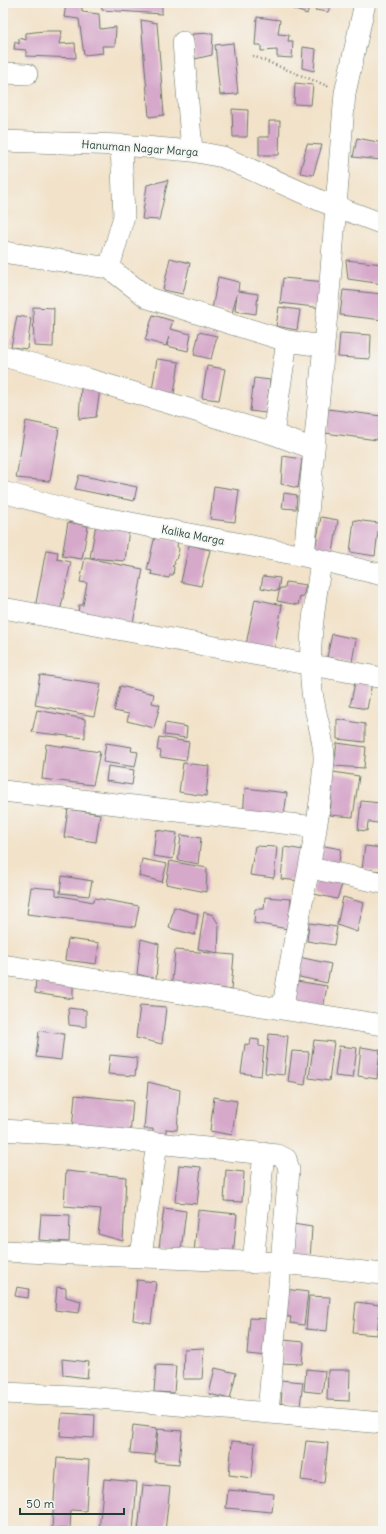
<svg xmlns="http://www.w3.org/2000/svg" width="386" height="1534" font-family="Delius,sans-serif">
	<style>
		.building { fill: #d6a8ca }
		.lines { fill: none; stroke-linecap: round; stroke-linejoin: round }
		.minor-casing { stroke: #697768; stroke-width: 22 }
		.path { stroke: #697768; stroke-width: 2.5; stroke-dasharray: 1 3; stroke-linecap: butt }
		.minor { stroke: #fff; stroke-width: 21 }
		.labels { text-anchor: middle; stroke-width: 4; stroke-linejoin: round; paint-order: stroke }
		.street-label { font-size: 11px; fill: #1f3d34; stroke: #f6f6f2 }
	</style>
	<rect width="100%" height="100%" fill="#f6f6f2"/>
	<filter id="ink" filterUnits="userSpaceOnUse"><feTurbulence type="fractalNoise" baseFrequency=".025" numOctaves="2"/><feDisplacementMap in="SourceGraphic" scale="8" xChannelSelector="R" yChannelSelector="G"/><feConvolveMatrix kernelMatrix="1 2 1 2 8 2 1 2 1" color-interpolation-filters="sRGB"/></filter>
	<filter id="wash" filterUnits="userSpaceOnUse"><feTurbulence type="fractalNoise" baseFrequency=".012" numOctaves="4" result="noise"/><feDisplacementMap in="SourceGraphic" scale="16" xChannelSelector="R" yChannelSelector="G"/><feGaussianBlur stdDeviation="0.9" result="paint"/><feColorMatrix in="noise" values="0 0 0 0 0 0 0 0 0 0 0 0 0 0 0 0 0 1.4 0 .05"/><feComposite in="paint" operator="in"/></filter>
	<g filter="url(#wash)">
		<rect width="100%" height="100%" fill="#f2e2c9"/>
		<g id="blocks">
			<path class="building" d="M 100,3 L 162,3 L 162,14 L 102,10 Z
				M 295,3 L 310,3 L 307,14 L 293,9 Z
				M 316,3 L 331,3 L 328,12 L 315,10 Z
				M 66,4 L 82,6 L 82,12 L 99,14 L 100,29 L 116,27 L 115,46 L 102,46 L 103,53 L 84,55 L 79,19 L 64,17 Z
				M 257,17 L 280,20 L 278,34 L 289,35 L 288,41 L 293,41 L 292,58 L 277,57 L 277,50 L 261,51 L 261,45 L 255,45 Z
				M 141,20 L 157,23 L 164,115 L 149,117 Z
				M 44,31 L 62,31 L 59,44 L 75,43 L 76,58 L 26,56 L 26,50 L 14,49 L 15,42 L 19,44 L 19,38 L 26,40 L 26,33 Z
				M 213,33 L 212,55 L 195,59 L 192,34 Z
				M 233,43 L 238,94 L 220,95 L 215,45 Z
				M 303,47 L 316,49 L 314,71 L 302,68 Z
				M 295,83 L 313,85 L 311,105 L 294,104 Z
				M 232,109 L 248,110 L 247,137 L 233,137 Z
				M 269,121 L 280,121 L 279,155 L 259,155 L 259,137 L 269,137 Z
				M 357,138 L 383,143 L 383,155 L 381,160 L 353,157 Z
				M 307,144 L 322,145 L 313,175 L 300,173 Z
				M 168,180 L 159,220 L 142,219 L 147,185 Z
				M 170,258 L 190,263 L 183,294 L 163,290 Z
				M 346,260 L 383,264 L 383,284 L 348,279 Z
				M 218,277 L 239,282 L 238,291 L 258,294 L 256,314 L 235,311 L 237,294 L 232,313 L 212,309 Z
				M 283,278 L 326,282 L 323,308 L 280,303 Z
				M 343,290 L 383,294 L 383,320 L 340,315 Z
				M 33,307 L 54,308 L 53,347 L 34,346 Z
				M 279,307 L 300,310 L 297,330 L 276,326 Z
				M 153,315 L 173,321 L 170,329 L 191,334 L 188,351 L 167,346 L 169,337 L 166,346 L 145,340 Z
				M 17,316 L 31,318 L 27,349 L 11,347 Z
				M 199,332 L 217,336 L 211,359 L 194,355 Z
				M 340,333 L 371,335 L 370,359 L 338,357 Z
				M 157,359 L 179,362 L 174,394 L 152,390 Z
				M 207,366 L 225,369 L 219,400 L 202,398 Z
				M 254,378 L 270,380 L 266,413 L 250,411 Z
				M 81,388 L 100,389 L 96,417 L 79,419 Z
				M 328,409 L 381,416 L 377,440 L 325,433 Z
				M 26,421 L 59,428 L 50,481 L 16,478 Z
				M 283,456 L 302,459 L 298,488 L 281,484 Z
				M 79,475 L 137,487 L 134,501 L 75,489 Z
				M 214,486 L 239,490 L 235,522 L 210,519 Z
				M 284,493 L 297,495 L 296,509 L 282,508 Z
				M 321,517 L 338,520 L 333,553 L 315,550 Z
				M 97,518 L 129,529 L 125,561 L 90,558 Z
				M 354,520 L 379,523 L 375,556 L 350,552 Z
				M 68,522 L 88,526 L 82,559 L 62,556 Z
				M 155,536 L 178,541 L 177,546 L 179,549 L 176,560 L 174,561 L 175,564 L 172,566 L 174,567 L 173,575 L 170,575 L 169,578 L 151,574 L 152,571 L 147,570 Z
				M 189,545 L 210,550 L 201,586 L 181,582 Z
				M 46,550 L 58,552 L 57,559 L 71,562 L 60,612 L 35,608 Z
				M 85,558 L 143,569 L 133,623 L 78,613 L 79,605 L 83,605 L 87,583 L 80,582 Z
				M 263,576 L 280,578 L 278,591 L 261,588 Z
				M 286,582 L 306,585 L 303,597 L 300,596 L 298,605 L 277,601 L 280,588 L 285,588 Z
				M 255,599 L 282,605 L 274,651 L 246,645 Z
				M 332,634 L 356,639 L 352,662 L 327,657 Z
				M 40,675 L 101,684 L 94,716 L 35,705 Z
				M 356,678 L 372,683 L 367,709 L 350,706 Z
				M 120,686 L 154,694 L 152,703 L 160,705 L 154,728 L 127,721 L 129,714 L 114,711 Z
				M 37,710 L 85,719 L 85,738 L 32,732 Z
				M 337,719 L 365,724 L 365,742 L 337,739 Z
				M 165,723 L 187,727 L 186,738 L 164,735 Z
				M 159,737 L 189,742 L 186,761 L 160,757 L 161,751 L 157,750 Z
				M 106,743 L 132,747 L 131,751 L 138,752 L 135,767 L 103,762 Z
				M 337,743 L 366,747 L 364,768 L 334,766 Z
				M 46,744 L 100,752 L 93,785 L 42,779 Z
				M 183,763 L 209,766 L 206,796 L 179,792 Z
				M 108,766 L 134,770 L 132,785 L 106,781 Z
				M 333,772 L 359,776 L 353,817 L 330,815 Z
				M 245,788 L 287,793 L 283,823 L 243,818 Z
				M 361,801 L 380,803 L 378,823 L 368,822 L 367,831 L 358,830 Z
				M 68,809 L 100,814 L 96,842 L 64,837 Z
				M 156,830 L 177,833 L 173,859 L 153,856 Z
				M 181,835 L 201,838 L 198,864 L 178,860 Z
				M 319,845 L 341,849 L 338,868 L 316,865 Z
				M 255,846 L 277,847 L 274,878 L 250,875 Z
				M 365,846 L 383,848 L 381,871 L 362,869 Z
				M 284,847 L 304,850 L 299,881 L 281,879 Z
				M 142,859 L 167,864 L 162,882 L 139,876 Z
				M 170,861 L 207,868 L 206,892 L 166,884 Z
				M 62,876 L 92,881 L 89,896 L 60,893 Z
				M 316,876 L 343,882 L 337,899 L 314,894 Z
				M 31,887 L 56,889 L 56,895 L 93,902 L 95,898 L 139,906 L 135,927 L 27,914 Z
				M 265,897 L 291,899 L 288,929 L 254,923 L 255,909 L 264,909 Z
				M 343,897 L 364,903 L 357,932 L 337,925 Z
				M 174,907 L 198,914 L 195,935 L 169,928 Z
				M 204,912 L 213,915 L 219,925 L 218,953 L 198,949 Z
				M 309,923 L 337,927 L 334,945 L 307,941 Z
				M 68,939 L 99,943 L 96,964 L 65,960 Z
				M 141,939 L 159,944 L 156,979 L 137,974 Z
				M 175,950 L 234,955 L 231,990 L 172,982 Z
				M 299,957 L 331,964 L 327,983 L 295,976 Z
				M 36,976 L 73,981 L 73,999 L 35,993 Z
				M 296,981 L 327,986 L 323,1009 L 292,1003 Z
				M 140,1005 L 166,1007 L 162,1044 L 136,1038 Z
				M 68,1008 L 86,1010 L 86,1027 L 69,1025 Z
				M 39,1031 L 64,1034 L 61,1060 L 36,1057 Z
				M 269,1034 L 288,1036 L 284,1075 L 265,1073 Z
				M 251,1039 L 259,1040 L 259,1046 L 264,1047 L 261,1076 L 241,1073 L 245,1044 L 250,1045 Z
				M 314,1040 L 334,1042 L 329,1081 L 309,1078 Z
				M 339,1046 L 357,1048 L 353,1078 L 335,1076 Z
				M 361,1047 L 380,1050 L 377,1079 L 358,1076 Z
				M 292,1051 L 309,1052 L 305,1085 L 288,1082 Z
				M 110,1055 L 137,1058 L 135,1076 L 108,1074 Z
				M 148,1082 L 180,1090 L 177,1130 L 166,1129 L 166,1134 L 153,1133 L 153,1129 L 144,1129 Z
				M 75,1095 L 133,1101 L 130,1136 L 72,1130 Z
				M 214,1097 L 237,1101 L 232,1135 L 210,1131 Z
				M 179,1165 L 201,1167 L 197,1204 L 175,1202 Z
				M 226,1170 L 244,1172 L 242,1202 L 224,1201 Z
				M 66,1171 L 126,1177 L 123,1241 L 98,1234 L 101,1209 L 64,1206 Z
				M 164,1208 L 186,1211 L 181,1251 L 159,1248 Z
				M 198,1210 L 237,1214 L 233,1257 L 194,1253 Z
				M 41,1214 L 70,1215 L 69,1242 L 39,1240 Z
				M 293,1224 L 312,1227 L 310,1260 L 291,1259 Z
				M 137,1280 L 156,1282 L 151,1323 L 133,1320 Z
				M 17,1287 L 29,1289 L 28,1298 L 15,1296 Z
				M 57,1287 L 66,1288 L 66,1297 L 81,1301 L 79,1313 L 55,1310 Z
				M 285,1289 L 308,1292 L 304,1325 L 290,1323 L 291,1317 L 282,1316 Z
				M 309,1296 L 330,1297 L 327,1331 L 306,1329 Z
				M 356,1302 L 380,1305 L 377,1335 L 353,1333 Z
				M 250,1318 L 270,1319 L 267,1356 L 247,1354 Z
				M 283,1340 L 304,1342 L 302,1364 L 281,1363 Z
				M 204,1348 L 202,1379 L 183,1379 L 184,1349 Z
				M 62,1359 L 89,1362 L 87,1378 L 63,1375 Z
				M 156,1365 L 176,1366 L 174,1393 L 154,1392 Z
				M 215,1368 L 236,1373 L 230,1399 L 209,1394 Z
				M 306,1369 L 325,1371 L 322,1393 L 304,1391 Z
				M 328,1370 L 350,1370 L 349,1401 L 327,1400 Z
				M 280,1380 L 303,1382 L 300,1406 L 281,1404 L 282,1393 L 279,1392 Z
				M 382,1391 L 383,1391 L 383,1403 L 380,1402 Z
				M 62,1413 L 95,1415 L 94,1438 L 60,1436 Z
				M 133,1425 L 157,1428 L 154,1455 L 130,1453 Z
				M 158,1429 L 182,1431 L 179,1464 L 155,1462 Z
				M 232,1441 L 255,1443 L 252,1478 L 229,1475 Z
				M 306,1441 L 328,1443 L 324,1483 L 301,1480 Z
				M 57,1458 L 89,1460 L 86,1511 L 71,1510 L 70,1529 L 52,1528 Z
				M 104,1479 L 137,1482 L 133,1531 L 99,1531 Z
				M 143,1485 L 170,1487 L 165,1531 L 138,1531 Z
				M 228,1490 L 274,1494 L 272,1512 L 226,1508 Z"/>
		</g>
	</g>
	<g filter="url(#ink)">
		<use href="#blocks" fill-opacity="0" stroke="#697768" stroke-width="1"/>
		<g class="lines">
			<defs>
				<path id="minor" d="M 183,42 L 192,151
					M 3,73 L 27,74
					M 3,141 L 121,145 L 192,151 L 223,157 L 321,201 L 383,224
					M 121,145 L 124,216 L 109,268 L 148,298 L 287,341 L 273,434 L 314,449 L 304,556
					M 3,252 L 109,268
					M 287,341 L 323,346
					M 3,356 L 88,379 L 273,434
					M 314,449 L 330,282 L 345,93 L 365,3
					M 3,492 L 84,514 L 304,556 L 383,575
					M 3,608 L 383,678
					M 3,791 L 316,827
					M 310,868 L 383,883
					M 3,965 L 383,1025
					M 283,1008 C 294,925 319,844 324,760 C 325,740 314,712 312,691 C 307,648 315,604 321,561
					M 3,1130 L 75,1135 L 278,1155 L 286,1159 L 289,1170 L 268,1413
					M 3,1251 L 282,1263 L 383,1274
					M 141,1256 L 157,1143
					M 253,1263 L 264,1153
					M 3,1393 L 75,1396 L 383,1423"/>
			</defs>
			<use href="#minor" class="minor-casing"/>
			<path class="path" d="M 253,56 L 330,87"/>
			<use href="#minor" class="minor"/>
		</g>
	</g>
	<g class="labels">
		<g class="street-label">
			<text transform="translate(140 148) rotate(4)" y="4">Hanuman Nagar Marga</text>
			<text transform="translate(193 535) rotate(11)" y="4">Kalika Marga</text>
		</g>
	</g>
	<rect width="386" height="1534" fill="none" stroke="#f6f6f2" stroke-width="16"/>
	<path d="M20 1508v6h104v-6" fill="none" stroke="#1f3d34" stroke-width="2"/>
	<text x="26" y="1508" font-size="12" fill="#1f3d34" stroke="#f6f6f2" stroke-width="3" paint-order="stroke">50 m</text>
</svg>
